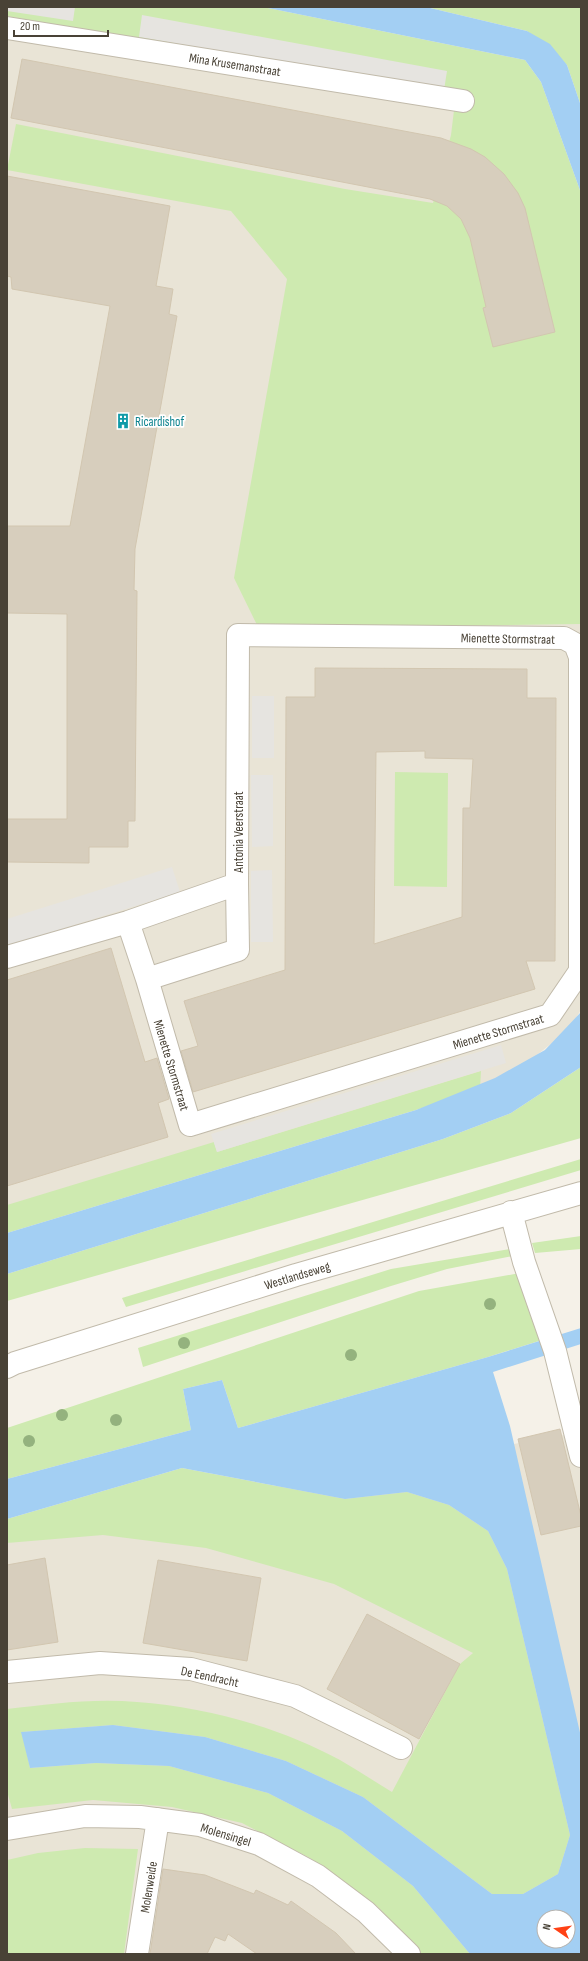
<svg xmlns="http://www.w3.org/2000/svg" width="588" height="1961" font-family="'Sofia Sans Condensed',sans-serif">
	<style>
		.residential { fill: #e9e4d6; fill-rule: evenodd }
		.green { fill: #ceeab0 }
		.parking { fill: #e6e4e0 }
		.water { fill: #a3cff3; fill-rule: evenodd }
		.building { fill: #d7cebd; stroke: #d2c6b0; fill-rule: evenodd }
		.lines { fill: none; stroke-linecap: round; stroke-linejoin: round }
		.minor-casing { stroke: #c1baaa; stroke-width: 24 }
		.minor { stroke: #fff; stroke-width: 22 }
		.tree { fill: #94b27e }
		.labels { text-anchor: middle; stroke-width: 3.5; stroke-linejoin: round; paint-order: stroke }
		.street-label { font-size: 13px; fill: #494236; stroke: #fff }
		.culture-label { font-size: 13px; fill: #0d838f; stroke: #fff; text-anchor: start }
	</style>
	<rect width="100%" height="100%" fill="#f5f1e8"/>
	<path class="residential" d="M 7,7 L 541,82 L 581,209 L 581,1010 L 568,1030 L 532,1059 L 480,1089 L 7,1232 Z
		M 581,1432 L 581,1954 L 7,1954 L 7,1543 L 167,1506 ZM 544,1917 L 568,1917 L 568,1941 L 544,1941 Z"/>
	<path class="green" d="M 7,7 L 263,7 L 525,60 L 541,82 L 581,193 L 581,624 L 313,628 L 257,625 L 234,578 L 287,279 L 231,211 L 7,170 L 16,124 L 345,189 L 433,203 L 451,135 L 455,102 L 207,52 L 7,16 Z
		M 426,7 L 581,7 L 581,106 L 567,65 L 527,31 Z
		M 395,772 L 448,773 L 447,887 L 394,886 Z
		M 581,1067 L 581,1138 L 7,1301 L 7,1274 L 443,1139 L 511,1113 Z
		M 481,1071 L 480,1089 L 416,1110 L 7,1233 L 7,1205 L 214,1142 L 217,1152 Z
		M 581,1159 L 581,1170 L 126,1307 L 122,1298 Z
		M 581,1236 L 581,1249 L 535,1253 L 532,1243 Z
		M 510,1249 L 513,1256 L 447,1269 L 391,1286 L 143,1367 L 138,1348 L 391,1269 Z
		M 520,1273 L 542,1340 L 488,1357 L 238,1428 L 222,1380 L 183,1389 L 191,1430 L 7,1479 L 7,1428 L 419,1291 Z
		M 182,1468 L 345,1499 L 407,1492 L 449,1505 L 488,1531 L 507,1569 L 570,1835 L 558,1874 L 523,1894 L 492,1894 L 363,1797 L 286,1761 L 205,1737 L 113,1725 L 22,1732 L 30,1768 L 96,1763 L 169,1766 L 268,1793 L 342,1831 L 413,1886 L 470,1954 L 422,1954 L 377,1906 L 310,1858 L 242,1823 L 172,1807 L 93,1800 L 12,1809 L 7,1791 L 7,1709 C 50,1704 94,1698 137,1702 C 206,1707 279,1727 340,1760 C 357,1770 374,1781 392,1792 L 460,1664 L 473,1653 L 334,1584 L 206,1548 L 103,1535 L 7,1543 L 7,1519 Z
		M 85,1848 L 138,1849 L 124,1954 L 7,1954 L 7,1860 L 38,1853 Z"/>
	<path class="parking" d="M 7,7 L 75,7 L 73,21 L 7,11 Z
		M 142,15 L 447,71 L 444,90 L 139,37 Z
		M 252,696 L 274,696 L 274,758 L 252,758 Z
		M 251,775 L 273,775 L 273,846 L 252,847 Z
		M 172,867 L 180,892 L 7,946 L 7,919 Z
		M 272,870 L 273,942 L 251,942 L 251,871 Z
		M 501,1045 L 506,1063 L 217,1152 L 211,1134 Z"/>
	<path class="water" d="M 263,7 L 426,7 L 527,31 L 550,44 L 567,65 L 581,106 L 581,193 L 541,82 L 525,60 Z
		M 581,1012 L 581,1067 L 511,1113 L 443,1139 L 7,1274 L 7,1233 L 416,1110 L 495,1078 L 545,1050 Z
		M 581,1328 L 581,1344 L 493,1372 L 510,1426 L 581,1737 L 581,1954 L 470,1954 L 413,1886 L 342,1831 L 268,1793 L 169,1766 L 96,1763 L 30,1768 L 21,1732 L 113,1725 L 205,1737 L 286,1761 L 363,1797 L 492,1894 L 523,1894 L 558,1874 L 570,1835 L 507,1569 L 488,1531 L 449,1505 L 407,1492 L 345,1499 L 182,1468 L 7,1519 L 7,1479 L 191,1430 L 183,1389 L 222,1380 L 238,1428 L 488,1357 ZM 544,1917 L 568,1917 L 568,1941 L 544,1941 Z"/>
	<path class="building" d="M 22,59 L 441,138 L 471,149 L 485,157 L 504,174 L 518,193 L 525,208 L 555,332 L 493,347 L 483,308 L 486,307 L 470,238 L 461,219 L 447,206 L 430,199 L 11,118 Z
		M 7,176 L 170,206 L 156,286 L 173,289 L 169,314 L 177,316 L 135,549 L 134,590 L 137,591 L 135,821 L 128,821 L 128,847 L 89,847 L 89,863 L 7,862 L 7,819 L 67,819 L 67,614 L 7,613 L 7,526 L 70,526 L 110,306 L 12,289 L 11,277 L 7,276 Z
		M 315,668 L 527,669 L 527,698 L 556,698 L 555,961 L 526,961 L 535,989 L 193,1092 L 181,1051 L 198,1046 L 184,1001 L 285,970 L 286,697 L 315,697 ZM 425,751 L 425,758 L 473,759 L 470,808 L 463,808 L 462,917 L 374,944 L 376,752 Z
		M 111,948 L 145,1062 L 157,1058 L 169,1099 L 158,1103 L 168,1137 L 7,1186 L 7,980 Z
		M 560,1429 L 581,1516 L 581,1526 L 541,1535 L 518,1439 Z
		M 45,1558 L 58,1642 L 7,1650 L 7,1565 Z
		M 158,1560 L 261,1578 L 247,1661 L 143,1643 Z
		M 367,1614 L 460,1664 L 419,1739 L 327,1689 Z
		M 163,1869 L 205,1875 L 254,1894 L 256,1890 L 288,1905 L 291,1901 L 336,1933 L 356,1954 L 257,1954 L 228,1934 L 225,1941 L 215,1937 L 207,1954 L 150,1954 Z"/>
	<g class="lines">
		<defs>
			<path id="minor" d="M 7,28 L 463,101
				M 7,957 L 128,922 L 237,884 L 238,635 L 564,638 L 575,644 L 580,657 L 580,971 L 550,1015 L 190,1125 L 147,979 L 128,922
				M 147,979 L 238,950 L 237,884
				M 511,1212 L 524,1262 L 555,1351 L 581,1456
				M 7,1367 L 15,1363 L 296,1275 L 581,1193
				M 7,1672 L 100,1663 L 191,1669 L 295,1696 L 401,1748
				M 7,1829 L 85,1816 L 140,1817 L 200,1825 L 259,1844 L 318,1876 L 366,1912 L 409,1954
				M 137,1954 L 158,1819"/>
		</defs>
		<use href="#minor" class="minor-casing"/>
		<use href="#minor" class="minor"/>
	</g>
	<g class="tree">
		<circle cx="490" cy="1304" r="6"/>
		<circle cx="184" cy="1343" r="6"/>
		<circle cx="351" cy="1355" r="6"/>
		<circle cx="62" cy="1415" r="6"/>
		<circle cx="116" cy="1420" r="6"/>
		<circle cx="29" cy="1441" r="6"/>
	</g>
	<defs>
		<symbol id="building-bare" viewBox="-9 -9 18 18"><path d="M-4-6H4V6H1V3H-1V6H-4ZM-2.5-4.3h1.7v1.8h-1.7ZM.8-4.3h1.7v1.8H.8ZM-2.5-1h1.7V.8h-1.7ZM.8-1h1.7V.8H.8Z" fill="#0f9aa8" stroke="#fff" stroke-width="2.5" paint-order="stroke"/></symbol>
	</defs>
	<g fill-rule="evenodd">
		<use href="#building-bare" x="112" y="410" width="22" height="22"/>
	</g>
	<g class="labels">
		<g class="street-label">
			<text transform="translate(235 64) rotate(9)" y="5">Mina Krusemanstraat</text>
			<text transform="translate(508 638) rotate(1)" y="5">Mienette Stormstraat</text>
			<text transform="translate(238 832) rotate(-90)" y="5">Antonia Veerstraat</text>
			<text transform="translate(498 1031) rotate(-17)" y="5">Mienette Stormstraat</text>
			<text transform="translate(172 1065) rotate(73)" y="5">Mienette Stormstraat</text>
			<text transform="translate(297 1275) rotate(-17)" y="5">Westlandseweg</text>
			<text transform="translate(210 1676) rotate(12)" y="5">De Eendracht</text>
			<text transform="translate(226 1834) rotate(17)" y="5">Molensingel</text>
			<text transform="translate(148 1887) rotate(-81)" y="5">Molenweide</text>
		</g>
		<g class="culture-label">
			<text x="135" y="426">Ricardishof</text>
		</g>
	</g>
	<rect width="588" height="1961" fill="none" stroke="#494236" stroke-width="16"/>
	<g transform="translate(556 1929) rotate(283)"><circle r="19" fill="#ffffff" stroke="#b6b3af"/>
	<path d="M0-3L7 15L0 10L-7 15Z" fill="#ff4115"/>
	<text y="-6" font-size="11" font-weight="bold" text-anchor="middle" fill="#494236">N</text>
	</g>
	<path d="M14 30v6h94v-6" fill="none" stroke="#494236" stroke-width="2"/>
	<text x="20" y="30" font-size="12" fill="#494236" stroke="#ffffff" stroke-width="3" paint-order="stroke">20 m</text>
</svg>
